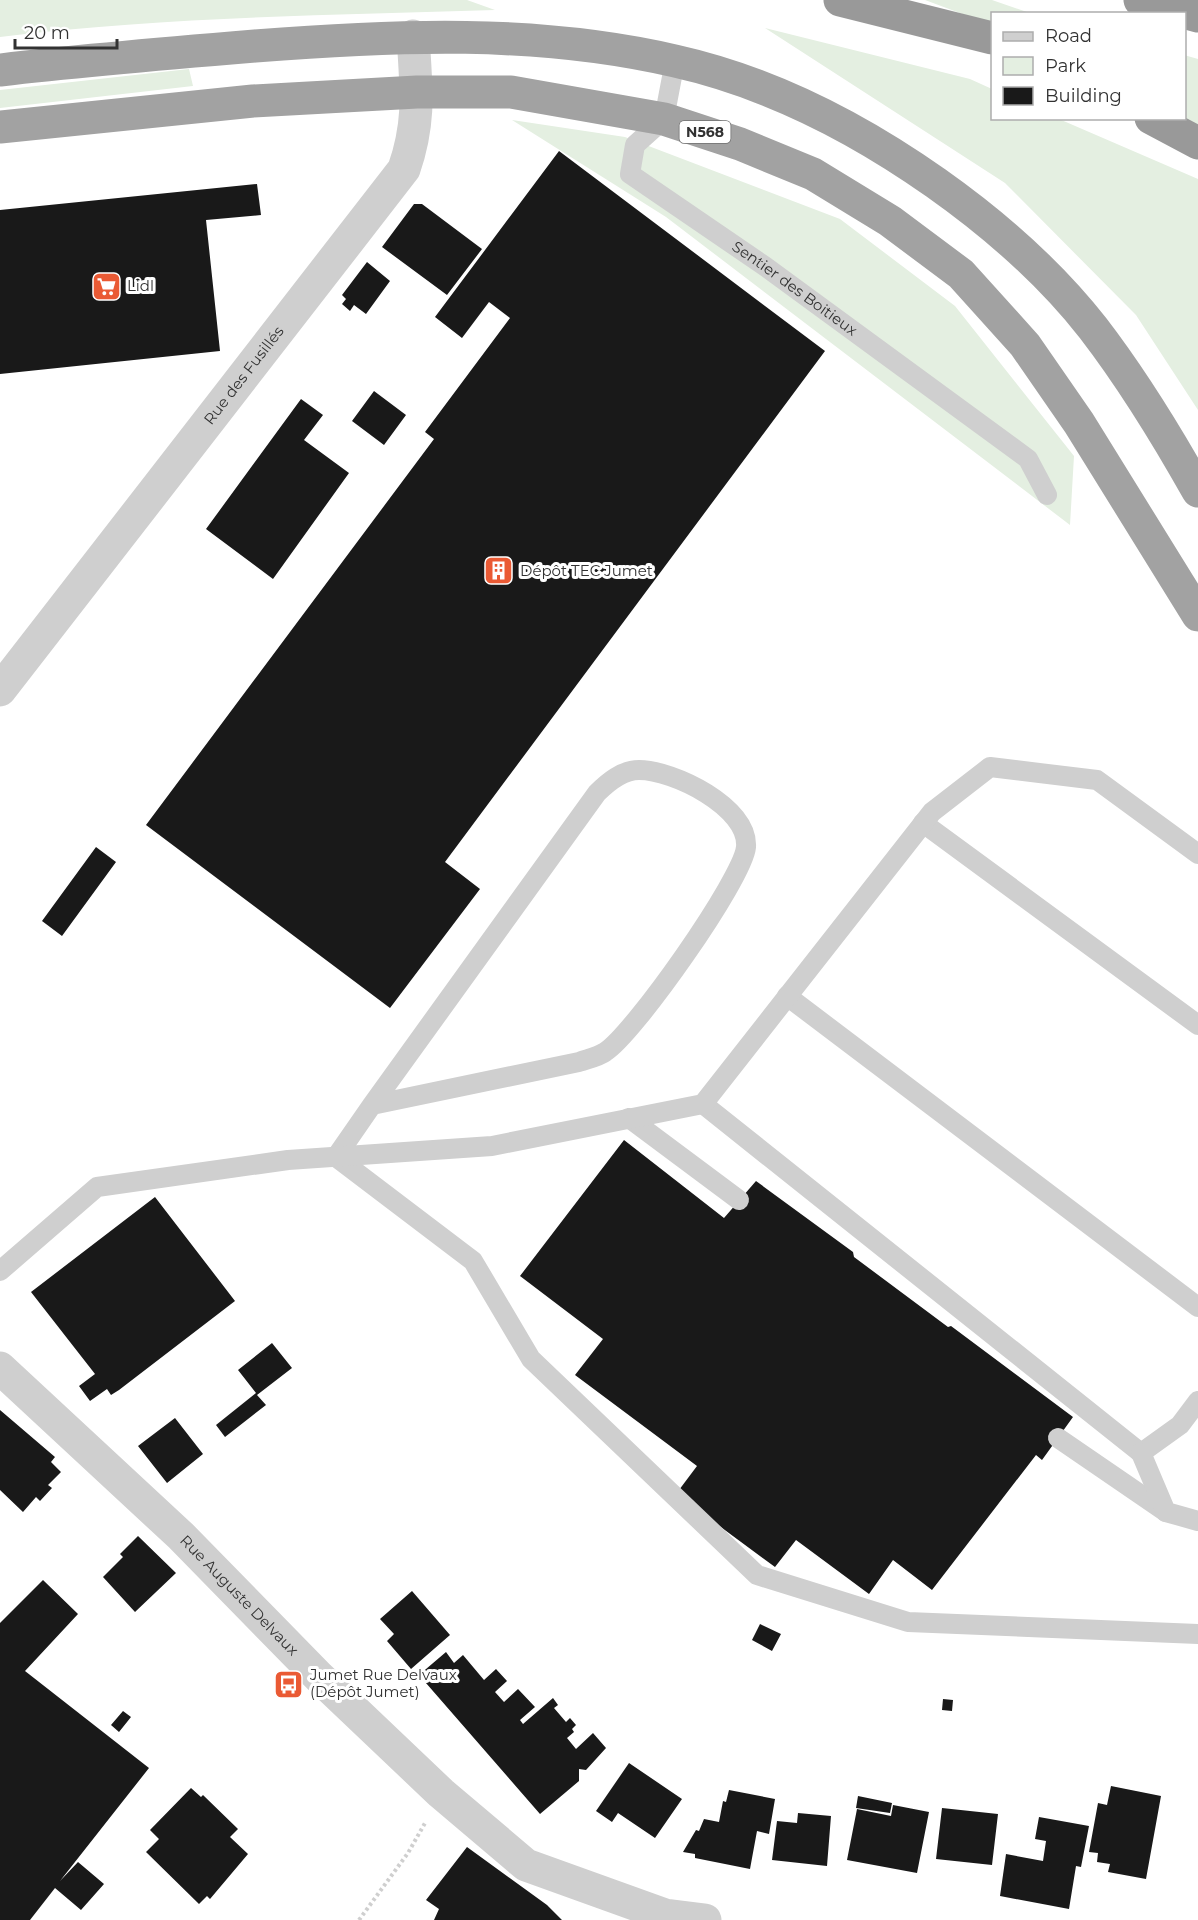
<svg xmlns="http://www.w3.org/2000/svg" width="1198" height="1920" font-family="Montserrat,sans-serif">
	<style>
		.green { fill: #e4efe1 }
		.building { fill: #191919 }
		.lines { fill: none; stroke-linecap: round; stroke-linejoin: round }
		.path { stroke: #cfcfcf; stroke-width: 4; stroke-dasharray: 3 3; stroke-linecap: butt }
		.service { stroke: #cfcfcf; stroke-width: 20 }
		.minor { stroke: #cfcfcf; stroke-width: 33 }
		.trunk { stroke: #a2a2a2; stroke-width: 33 }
		.motorway { stroke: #999; stroke-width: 33 }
		.labels { text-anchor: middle; stroke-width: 6; stroke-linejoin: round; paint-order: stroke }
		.shield { fill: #fff; stroke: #707070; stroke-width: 1.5 }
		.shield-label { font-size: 14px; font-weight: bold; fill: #323232 }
		.poi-label { font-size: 15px; fill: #323232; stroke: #fff; text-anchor: start }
		.street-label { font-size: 15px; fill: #323232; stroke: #fff }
	</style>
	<rect width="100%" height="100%" fill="#fff"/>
	<path class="green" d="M 0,0 L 467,0 L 495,10 C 330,15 164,17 0,37 Z
		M 925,0 L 992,0 L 1030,13 L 992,14 L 992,25 Z
		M 765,28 L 970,79 L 992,89 L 992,118 L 1059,119 L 1198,179 L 1198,410 L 1136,315 L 1005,183 Z
		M 1184,55 L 1198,59 L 1198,126 L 1185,118 Z
		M 189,69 L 193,86 L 0,108 L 0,90 Z
		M 512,120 L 625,137 L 840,219 L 955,306 L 1074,456 L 1070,525 L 666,217 Z"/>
	<path class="building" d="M 559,151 L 825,351 L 445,862 L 480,889 L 390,1008 L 146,825 L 434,439 L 425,432 L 510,318 L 489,302 L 462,338 L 435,317 Z
		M 257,184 L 261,215 L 206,220 L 220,351 L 0,374 L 0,210 Z
		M 414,204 L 422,204 L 482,249 L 447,295 L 382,247 Z
		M 367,262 L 390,281 L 366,314 L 354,305 L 350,311 L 342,304 L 346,299 L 342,295 Z
		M 374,391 L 406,415 L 384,445 L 352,421 Z
		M 301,399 L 323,415 L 304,440 L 349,473 L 273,579 L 206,529 Z
		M 96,847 L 116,862 L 62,936 L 42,921 Z
		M 624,1140 L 724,1218 L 756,1181 L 853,1252 L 854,1257 L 948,1327 L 951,1326 L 1073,1417 L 1042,1460 L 1036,1455 L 932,1590 L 893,1560 L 869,1594 L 796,1540 L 775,1567 L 676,1494 L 697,1466 L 575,1375 L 603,1339 L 520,1276 Z
		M 155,1197 L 235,1301 L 119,1390 L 111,1395 L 107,1389 L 90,1401 L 79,1386 L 95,1374 L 31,1292 Z
		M 272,1343 L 292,1368 L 257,1395 L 266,1405 L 225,1437 L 216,1425 L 256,1393 L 238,1370 Z
		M 0,1410 L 55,1457 L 51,1462 L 61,1472 L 48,1485 L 52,1488 L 40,1501 L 36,1497 L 23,1512 L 0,1490 Z
		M 175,1418 L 203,1454 L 167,1483 L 138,1446 Z
		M 138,1536 L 176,1573 L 135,1612 L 103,1577 L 123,1557 L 120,1554 Z
		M 43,1580 L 78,1614 L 25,1671 L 149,1768 L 60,1881 L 78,1862 L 104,1884 L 81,1910 L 55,1888 L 30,1920 L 0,1920 L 0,1623 Z
		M 412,1591 L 450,1635 L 411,1669 L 387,1641 L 394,1634 L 380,1619 Z
		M 760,1624 L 781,1634 L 772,1651 L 752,1640 Z
		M 446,1652 L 454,1663 L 463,1655 L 484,1680 L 496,1669 L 507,1681 L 495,1692 L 504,1702 L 518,1689 L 535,1707 L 520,1720 L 523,1724 L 553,1698 L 558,1705 L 554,1708 L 566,1722 L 570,1718 L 576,1725 L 572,1729 L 574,1732 L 567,1738 L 576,1749 L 593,1733 L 606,1748 L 586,1770 L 579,1769 L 579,1781 L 540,1814 L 419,1675 Z
		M 943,1699 L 953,1700 L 952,1711 L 942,1710 Z
		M 123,1711 L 131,1717 L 119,1732 L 111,1725 Z
		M 629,1763 L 682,1799 L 655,1838 L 618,1813 L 612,1822 L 596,1811 Z
		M 1111,1786 L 1161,1796 L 1146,1879 L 1108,1872 L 1110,1864 L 1097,1862 L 1098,1853 L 1089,1852 L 1098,1803 L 1107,1805 Z
		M 191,1788 L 201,1797 L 203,1795 L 238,1829 L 230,1837 L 248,1854 L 210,1899 L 207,1896 L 199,1904 L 146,1852 L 159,1839 L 150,1830 Z
		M 729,1790 L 775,1799 L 769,1834 L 757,1831 L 750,1869 L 695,1858 L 695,1854 L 683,1852 L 696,1830 L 699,1831 L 704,1819 L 719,1822 L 723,1801 L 726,1802 Z
		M 858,1796 L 892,1803 L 890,1813 L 856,1808 Z
		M 893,1805 L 929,1812 L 917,1873 L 847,1860 L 857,1809 L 891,1816 Z
		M 942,1808 L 998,1814 L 992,1865 L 936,1859 Z
		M 798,1813 L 831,1816 L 827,1866 L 772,1860 L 777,1821 L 797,1823 Z
		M 1039,1817 L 1089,1826 L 1081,1867 L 1076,1866 L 1069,1909 L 1000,1896 L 1006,1854 L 1043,1861 L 1046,1841 L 1035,1839 Z
		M 467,1847 L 547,1905 L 562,1920 L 434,1920 L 439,1909 L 426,1900 Z"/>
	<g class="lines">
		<path class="path" d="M 359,1920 L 408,1853 L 425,1823"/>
		<g class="service">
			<path id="s1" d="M 675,61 L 664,119 L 635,145 L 630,174 L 766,267 L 1028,459 L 1047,495"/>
			<path d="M 923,823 L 1198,1025"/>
			<path d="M 787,996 L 1198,1307"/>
			<path d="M 703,1104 L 1141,1453 L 1180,1425 L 1198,1401"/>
			<path d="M 372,1105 L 579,1062 C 587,1059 598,1057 605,1052 C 633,1035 743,879 746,847 C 749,807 673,770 639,770 C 622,770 608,782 597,793 L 372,1105 L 336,1157 L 473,1261 L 531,1359 L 757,1575 L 908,1622 L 1198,1634"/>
			<path d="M 629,1118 L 739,1200"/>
			<path d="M 0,1271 L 97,1187 L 288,1160 L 492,1146 L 703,1104 L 932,812 L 990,767 L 1097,780 L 1198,854"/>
			<path d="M 1058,1438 L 1166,1512"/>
			<path d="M 1141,1453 L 1166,1512 L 1198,1521"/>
		</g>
		<g class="minor">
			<path id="s2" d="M 0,690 L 404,169 C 421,120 416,87 413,36"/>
			<path id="s3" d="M 0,1368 L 181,1536 L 319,1677 L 441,1793 L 526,1865 L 665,1915 L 705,1920"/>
		</g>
		<path class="trunk" d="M 0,70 C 85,60 170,53 255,46 C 395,35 537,29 675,61 C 769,82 858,128 936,183 C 994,224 1049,272 1093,328 C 1133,380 1166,434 1198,491
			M 0,127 L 253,101 L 417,92 L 511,92 L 664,119 L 740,144 L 813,174 L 890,221 L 961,274 L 1025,345 L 1079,423 L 1198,615"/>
		<path class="motorway" d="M 840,0 L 992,38
			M 1140,0 L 1198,16
			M 1151,118 L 1198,143"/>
	</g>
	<defs>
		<symbol id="supermarket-square" viewBox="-11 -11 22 22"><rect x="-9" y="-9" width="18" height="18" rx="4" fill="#ea5a34" stroke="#fff"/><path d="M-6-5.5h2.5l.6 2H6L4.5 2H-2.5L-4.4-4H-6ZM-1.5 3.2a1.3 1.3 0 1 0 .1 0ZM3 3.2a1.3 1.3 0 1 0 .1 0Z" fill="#fff"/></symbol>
		<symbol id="building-square" viewBox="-11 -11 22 22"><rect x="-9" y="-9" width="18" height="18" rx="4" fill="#ea5a34" stroke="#fff"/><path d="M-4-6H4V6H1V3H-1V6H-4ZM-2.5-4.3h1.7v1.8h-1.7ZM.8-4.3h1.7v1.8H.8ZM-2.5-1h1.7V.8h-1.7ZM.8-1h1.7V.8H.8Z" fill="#fff"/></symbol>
		<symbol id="bus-square" viewBox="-11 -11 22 22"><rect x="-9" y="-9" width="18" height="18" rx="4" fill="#ea5a34" stroke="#fff"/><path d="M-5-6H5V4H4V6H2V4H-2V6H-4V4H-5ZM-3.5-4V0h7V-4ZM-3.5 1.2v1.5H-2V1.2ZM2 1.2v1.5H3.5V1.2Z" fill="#fff"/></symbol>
	</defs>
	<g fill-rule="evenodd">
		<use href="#supermarket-square" x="90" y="270" width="33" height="33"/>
		<use href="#building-square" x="482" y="554" width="33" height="33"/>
		<use href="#bus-square" x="272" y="1668" width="33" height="33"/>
	</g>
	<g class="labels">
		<rect class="shield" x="679.5" y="121" width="51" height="22" rx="4.5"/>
		<g class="shield-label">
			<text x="705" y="137">N568</text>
		</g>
		<g class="poi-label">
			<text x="127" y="291">Lidl</text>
			<text x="520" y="576">Dépôt TEC Jumet</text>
			<text x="310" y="1680">Jumet Rue Delvaux<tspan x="310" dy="17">(Dépôt Jumet)</tspan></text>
		</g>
		<g class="street-label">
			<text dy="5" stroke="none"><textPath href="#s1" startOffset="328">Sentier des Boitieux</textPath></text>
			<text dy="5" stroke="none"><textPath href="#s2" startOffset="398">Rue des Fusillés</textPath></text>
			<text dy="5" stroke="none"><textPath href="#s3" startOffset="330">Rue Auguste Delvaux</textPath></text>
		</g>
	</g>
	<rect x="991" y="12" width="195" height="108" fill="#ffffff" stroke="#adadad" stroke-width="1.5"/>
	<rect x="1003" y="32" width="30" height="9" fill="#cfcfcf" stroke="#adadad" stroke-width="1.5"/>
	<text x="1045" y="42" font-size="18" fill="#323232">Road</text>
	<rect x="1003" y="57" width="30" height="18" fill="#e4efe1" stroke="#adadad" stroke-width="1.5"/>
	<text x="1045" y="72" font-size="18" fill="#323232">Park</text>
	<rect x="1003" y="87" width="30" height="18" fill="#191919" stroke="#adadad" stroke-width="1.5"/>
	<text x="1045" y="102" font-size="18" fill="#323232">Building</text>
	<path d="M15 39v9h102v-9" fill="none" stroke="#323232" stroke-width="3"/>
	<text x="24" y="39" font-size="18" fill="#323232" stroke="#ffffff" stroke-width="4.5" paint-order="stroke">20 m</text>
</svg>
